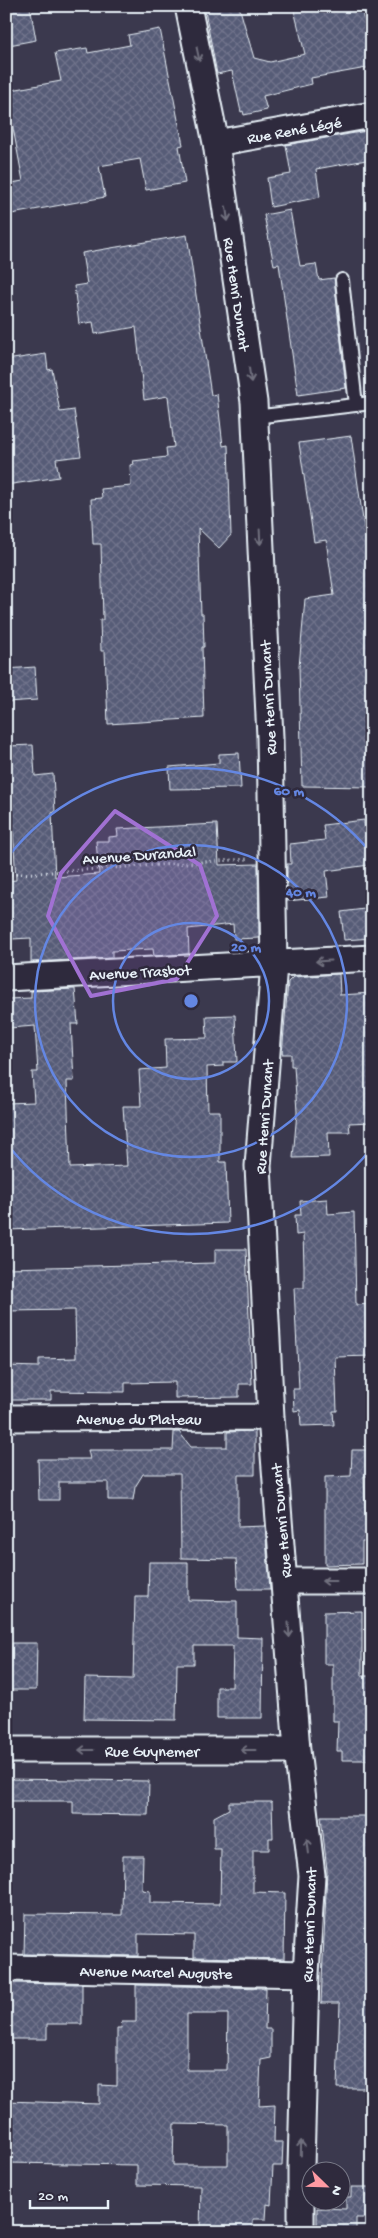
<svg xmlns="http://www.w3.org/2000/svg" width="378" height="2238" font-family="'Gochi Hand',sans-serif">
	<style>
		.building { fill: url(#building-cross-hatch); stroke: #e8f1f8; fill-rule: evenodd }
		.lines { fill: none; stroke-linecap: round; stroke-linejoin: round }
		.service-casing { stroke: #e8f1f8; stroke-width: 16 }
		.minor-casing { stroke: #e8f1f8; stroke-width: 29 }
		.path { stroke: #e8f1f8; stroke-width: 3; stroke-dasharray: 1 4; stroke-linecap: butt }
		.service { stroke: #2f2a3d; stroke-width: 12 }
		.minor { stroke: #2f2a3d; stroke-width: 25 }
		.oneway { stroke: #70707e }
		.marked { fill: #a171d3; fill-opacity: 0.2; stroke: #a171d3; stroke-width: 4; stroke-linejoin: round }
		.ring { fill: none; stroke: #6487e3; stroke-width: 2.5 }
		.labels { text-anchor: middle; stroke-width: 5; stroke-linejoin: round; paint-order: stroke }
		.street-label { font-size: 16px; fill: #e8f1f8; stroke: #2f2a3d }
		.centre { fill: #6487e3; stroke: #2f2a3d; stroke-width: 2.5 }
		.ring-label { font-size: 15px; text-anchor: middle; font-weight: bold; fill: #6487e3; stroke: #2f2a3d; stroke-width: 5; stroke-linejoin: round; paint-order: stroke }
	</style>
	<defs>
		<pattern id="building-cross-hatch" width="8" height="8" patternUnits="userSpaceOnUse" patternTransform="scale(1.25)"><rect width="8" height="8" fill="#575b77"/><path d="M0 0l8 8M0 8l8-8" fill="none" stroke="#6f738b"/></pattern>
	</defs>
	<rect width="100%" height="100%" fill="#3b394e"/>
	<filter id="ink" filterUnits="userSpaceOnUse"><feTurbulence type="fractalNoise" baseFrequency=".02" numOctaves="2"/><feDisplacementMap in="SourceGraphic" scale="10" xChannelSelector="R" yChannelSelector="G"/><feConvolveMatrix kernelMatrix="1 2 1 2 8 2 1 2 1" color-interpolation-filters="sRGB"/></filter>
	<g filter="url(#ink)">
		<path class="building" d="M 6,6 L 30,6 L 36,40 L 9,45 L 6,33 Z
			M 204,6 L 239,6 L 254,58 L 270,62 L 305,54 L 293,6 L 360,6 L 372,47 L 372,67 L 311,78 L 312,84 L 263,96 L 267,110 L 244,115 L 243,111 L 241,112 L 232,71 L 217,74 Z
			M 160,29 L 183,145 L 179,146 L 185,183 L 146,190 L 140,159 L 99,166 L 105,197 L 6,215 L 6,184 L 23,181 L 6,91 L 61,81 L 55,53 L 87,48 L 88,53 L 130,45 L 128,35 Z
			M 372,130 L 372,159 L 316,169 L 320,197 L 271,207 L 267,178 L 291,174 L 286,145 Z
			M 290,210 L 300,266 L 316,264 L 319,280 L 334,278 L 346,388 L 298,395 L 279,264 L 274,265 L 264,215 Z
			M 187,235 L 211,395 L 217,394 L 223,446 L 228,445 L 231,535 L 219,548 L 198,528 L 201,614 L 203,614 L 204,647 L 202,647 L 204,718 L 108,724 L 105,651 L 101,651 L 100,620 L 103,620 L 101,544 L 93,544 L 91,499 L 102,498 L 101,489 L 131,486 L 130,465 L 134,464 L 133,461 L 167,457 L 166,448 L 174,447 L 168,396 L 144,400 L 136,327 L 95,334 L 93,322 L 79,324 L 74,286 L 87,284 L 82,253 Z
			M 46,354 L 48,370 L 52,369 L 60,412 L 74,410 L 81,456 L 56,459 L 59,477 L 6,485 L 6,360 Z
			M 351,436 L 370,569 L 372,568 L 372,787 L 302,786 L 299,667 L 305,599 L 334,595 L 326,540 L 314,542 L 299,443 Z
			M 35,667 L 37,700 L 6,702 L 6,669 Z
			M 33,745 L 35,776 L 53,774 L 55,812 L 52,813 L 55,877 L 99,874 L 96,841 L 109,841 L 109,837 L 118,836 L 117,829 L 217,824 L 219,865 L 258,864 L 259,938 L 234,939 L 233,924 L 188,929 L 189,954 L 154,956 L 153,949 L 112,951 L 112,958 L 31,962 L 31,938 L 12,939 L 8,881 L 16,880 L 8,746 Z
			M 239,753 L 241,788 L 170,789 L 169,767 L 219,763 L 219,754 Z
			M 364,820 L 369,865 L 326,871 L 329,897 L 287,901 L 287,864 L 291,864 L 290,844 L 325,840 L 323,825 Z
			M 372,908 L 372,938 L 344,940 L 341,912 Z
			M 339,974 L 340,995 L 372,993 L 372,1122 L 349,1123 L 350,1132 L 328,1132 L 329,1157 L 293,1158 L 297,1112 L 294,1066 L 291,1066 L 291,1054 L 282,1054 L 288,982 L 293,977 Z
			M 75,989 L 78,1024 L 71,1024 L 74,1081 L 67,1081 L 70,1168 L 127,1166 L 123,1106 L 141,1106 L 139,1070 L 166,1068 L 165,1039 L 207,1038 L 206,1016 L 235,1015 L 237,1062 L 223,1062 L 223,1066 L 207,1067 L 208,1111 L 220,1111 L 220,1162 L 226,1162 L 228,1223 L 6,1230 L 6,1103 L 34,1102 L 32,1072 L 38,1072 L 35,1026 L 9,1028 L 8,999 L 31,998 L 31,991 Z
			M 327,1199 L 328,1214 L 354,1212 L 356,1305 L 372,1304 L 372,1356 L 335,1357 L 337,1411 L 333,1411 L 334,1425 L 301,1426 L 300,1410 L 294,1411 L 293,1389 L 299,1389 L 294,1288 L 304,1288 L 304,1267 L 303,1234 L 296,1235 L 295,1215 L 301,1215 L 300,1201 Z
			M 215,1249 L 246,1249 L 252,1384 L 239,1384 L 239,1397 L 175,1398 L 175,1382 L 125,1383 L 125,1392 L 51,1391 L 51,1400 L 6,1400 L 6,1366 L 39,1367 L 39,1359 L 76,1358 L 75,1310 L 6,1311 L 6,1268 L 215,1263 Z
			M 255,1431 L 255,1475 L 238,1475 L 238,1527 L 265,1526 L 270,1589 L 238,1589 L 236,1559 L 181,1558 L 180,1474 L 143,1474 L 135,1487 L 133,1500 L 108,1500 L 108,1482 L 59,1482 L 59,1500 L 39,1500 L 38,1459 L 90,1459 L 88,1450 L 173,1450 L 174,1432 L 179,1432 L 191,1447 L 227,1447 L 227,1432 Z
			M 352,1450 L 372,1450 L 372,1476 L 364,1476 L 367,1542 L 362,1542 L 362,1564 L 325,1565 L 325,1477 L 351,1476 Z
			M 149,1562 L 188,1562 L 188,1600 L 237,1601 L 237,1637 L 263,1638 L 262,1718 L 217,1718 L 217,1687 L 232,1687 L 233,1646 L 194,1646 L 194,1664 L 177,1664 L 176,1720 L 84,1719 L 85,1678 L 133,1679 L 135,1597 L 148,1597 Z
			M 362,1611 L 362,1676 L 372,1676 L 372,1760 L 342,1760 L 342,1751 L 337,1751 L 338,1721 L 333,1721 L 333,1664 L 324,1664 L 324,1612 Z
			M 12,1643 L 37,1643 L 36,1690 L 11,1690 Z
			M 6,1779 L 149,1781 L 148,1815 L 73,1814 L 73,1801 L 6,1801 Z
			M 229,1802 L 272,1802 L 273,1838 L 269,1838 L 269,1850 L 253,1850 L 253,1892 L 285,1893 L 284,1959 L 194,1957 L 194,1935 L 138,1934 L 138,1956 L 24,1954 L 25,1914 L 122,1915 L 123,1856 L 143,1856 L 142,1890 L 150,1891 L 150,1903 L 220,1904 L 221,1849 L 214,1849 L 214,1817 L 229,1809 Z
			M 321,1816 L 369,1816 L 372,1849 L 372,1855 L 367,1855 L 372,1896 L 372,2088 L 337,2088 L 340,2003 L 321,2003 L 327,1870 Z
			M 6,1983 L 82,1984 L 82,2024 L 47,2024 L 47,2039 L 6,2039 Z
			M 136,1985 L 266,1988 L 265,2029 L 271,2029 L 271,2058 L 261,2060 L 259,2106 L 275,2105 L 274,2142 L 283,2142 L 282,2166 L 273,2166 L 271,2205 L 267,2204 L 266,2219 L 253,2219 L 253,2229 L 243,2228 L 243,2232 L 200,2232 L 201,2186 L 137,2185 L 137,2165 L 6,2163 L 6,2101 L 99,2104 L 99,2085 L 117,2086 L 117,2028 L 121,2028 L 122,2022 L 136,2022 ZM 187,2014 L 228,2014 L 227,2070 L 187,2070 ZM 174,2124 L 228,2125 L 228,2165 L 173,2165 Z
			M 351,2187 L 372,2187 L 372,2218 L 356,2218 L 356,2232 L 317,2232 L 317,2208 L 346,2209 L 346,2197 L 351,2197 Z"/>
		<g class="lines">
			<defs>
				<path id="service" d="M 342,280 L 356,405
					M 254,417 L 372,403"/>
				<path id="minor" d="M 188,6 L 216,143 L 254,402 L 270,737 L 274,964 L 258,1166 L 271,1417 L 297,1750 L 312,1875 L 306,1974 L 301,2167 L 301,2232
					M 216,143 L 372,115
					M 6,978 L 372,958
					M 6,1418 L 271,1417
					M 285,1581 L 372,1581
					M 6,1750 L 297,1750
					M 6,1968 L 306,1974"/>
			</defs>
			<use href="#service" class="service-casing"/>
			<use href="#minor" class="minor-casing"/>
			<path class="path" d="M 6,875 L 248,859
				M 6,908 L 10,952"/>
			<use href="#service" class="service"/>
			<use href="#minor" class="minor"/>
		</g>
		<defs><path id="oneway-shaft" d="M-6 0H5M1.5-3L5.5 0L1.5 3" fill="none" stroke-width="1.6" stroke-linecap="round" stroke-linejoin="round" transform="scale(1.25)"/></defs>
		<g class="oneway">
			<use href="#oneway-shaft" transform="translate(198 54) rotate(78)"/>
			<use href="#oneway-shaft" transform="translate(227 214) rotate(82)"/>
			<use href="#oneway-shaft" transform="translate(250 375) rotate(82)"/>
			<use href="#oneway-shaft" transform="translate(260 537) rotate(87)"/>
			<use href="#oneway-shaft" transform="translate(323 961) rotate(176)"/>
			<use href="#oneway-shaft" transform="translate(329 1581) rotate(-180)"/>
			<use href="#oneway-shaft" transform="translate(289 1630) rotate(86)"/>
			<use href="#oneway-shaft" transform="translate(86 1750) rotate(180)"/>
			<use href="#oneway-shaft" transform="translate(248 1750) rotate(180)"/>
			<use href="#oneway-shaft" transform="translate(308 1846) rotate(-97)"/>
			<use href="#oneway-shaft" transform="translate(301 2148) rotate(-89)"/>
		</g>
	</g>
	<path class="marked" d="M 115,811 L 200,865 L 217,916 L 177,979 L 91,996 L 48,916 L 61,873 Z"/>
	<g class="ring">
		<circle cx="191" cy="1001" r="78"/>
		<circle cx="191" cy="1001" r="156"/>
		<path d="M371 1149A233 233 0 0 1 7 1144M7 858A233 233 0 0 1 371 853"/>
	</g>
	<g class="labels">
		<g class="street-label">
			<text transform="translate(294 129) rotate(-10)" y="6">Rue René Légé</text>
			<text transform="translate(238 294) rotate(82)" y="6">Rue Henri Dunant</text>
			<text transform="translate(267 698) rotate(-93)" y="6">Rue Henri Dunant</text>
			<text transform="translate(139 854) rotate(-4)" y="6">Avenue Durandal</text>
			<text transform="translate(140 971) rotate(-3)" y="6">Avenue Trasbot</text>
			<text transform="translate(263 1117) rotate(-86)" y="6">Rue Henri Dunant</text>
			<text x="139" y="1424">Avenue du Plateau</text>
			<text transform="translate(280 1521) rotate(-95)" y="6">Rue Henri Dunant</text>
			<text x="152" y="1756">Rue Guynemer</text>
			<text transform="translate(308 1925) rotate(-88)" y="6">Rue Henri Dunant</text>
			<text transform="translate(156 1971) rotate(1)" y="6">Avenue Marcel Auguste</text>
		</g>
	</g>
	<circle cx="191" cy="1001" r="8" class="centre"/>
	<g class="ring-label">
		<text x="289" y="795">60 m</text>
		<text x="301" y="896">40 m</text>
		<text x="246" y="951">20 m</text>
	</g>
	<rect width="378" height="2238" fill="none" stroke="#2f2a3d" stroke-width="25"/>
	<rect x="12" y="12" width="353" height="2213" fill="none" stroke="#e8f1f8" stroke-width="2" filter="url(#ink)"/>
	<g transform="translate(326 2186) rotate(113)"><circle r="24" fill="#2f2a3d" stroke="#797a88"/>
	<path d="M0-4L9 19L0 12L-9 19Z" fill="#ff9aa2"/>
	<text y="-8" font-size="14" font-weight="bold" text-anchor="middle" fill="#e8f1f8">N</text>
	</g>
	<path d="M30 2200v8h78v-8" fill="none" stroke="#e8f1f8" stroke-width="2.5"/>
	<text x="38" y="2200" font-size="15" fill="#e8f1f8" stroke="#2f2a3d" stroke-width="4" paint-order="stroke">20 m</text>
</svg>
